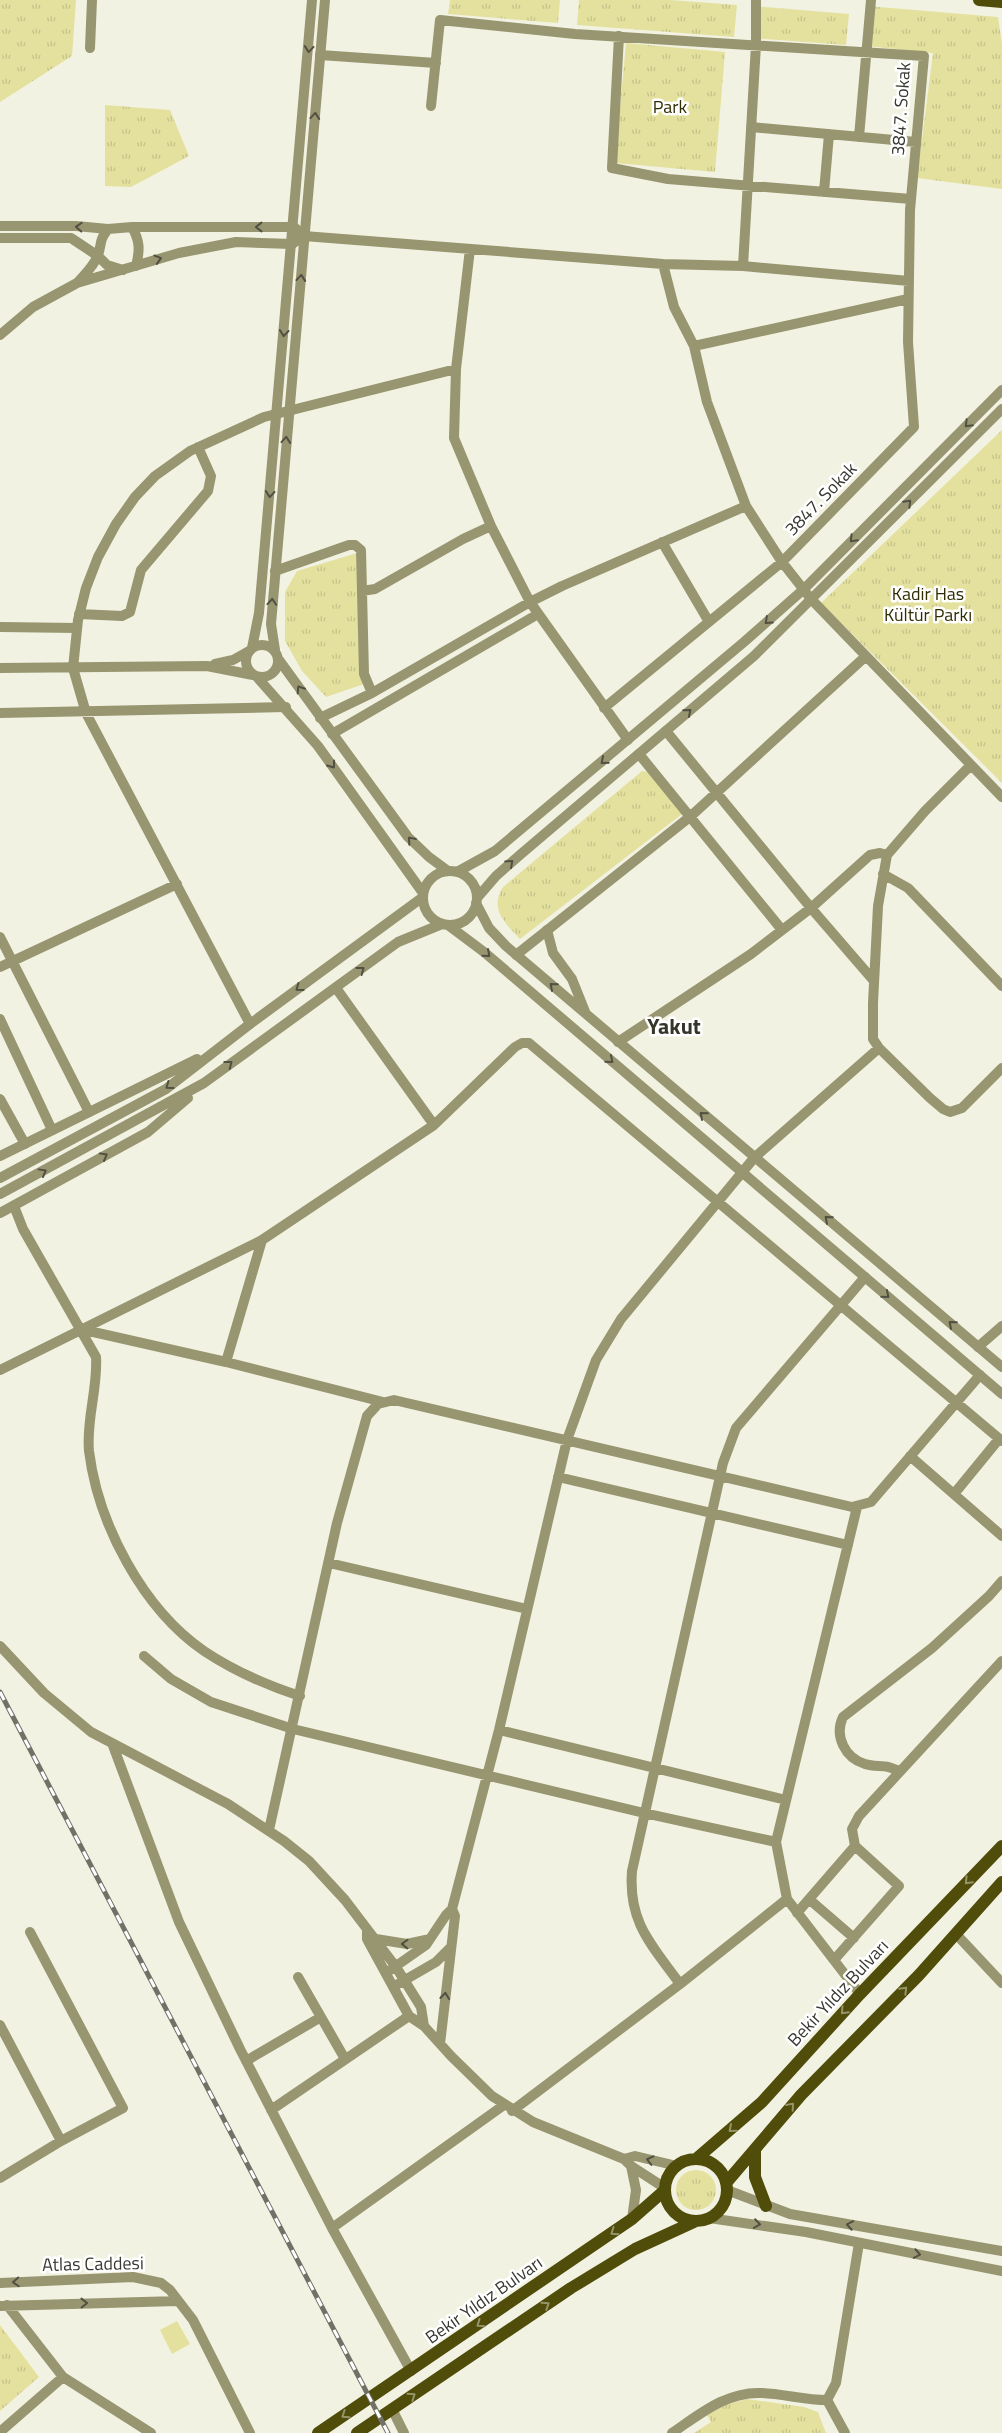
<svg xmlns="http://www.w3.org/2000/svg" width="1002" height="2433" font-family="'Titillium Web',sans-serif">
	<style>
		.grass { fill: url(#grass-tufts) }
		.garden { fill: #e4e19e }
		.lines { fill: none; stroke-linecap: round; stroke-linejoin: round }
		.minor { stroke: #989670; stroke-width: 10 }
		.tertiary { stroke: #989670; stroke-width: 10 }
		.primary { stroke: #504c09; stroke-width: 12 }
		.rail-casing { stroke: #717168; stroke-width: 5 }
		.rail { stroke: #fff; stroke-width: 3; stroke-dasharray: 9; stroke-linecap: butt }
		.oneway { stroke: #515042 }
		.oneway2 { stroke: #96946b }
		.labels { text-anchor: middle; stroke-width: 5; stroke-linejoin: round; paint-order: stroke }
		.park-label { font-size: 18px; fill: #312e03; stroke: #fff }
		.street-label { font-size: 18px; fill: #393933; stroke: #fff }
		.district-label { font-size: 22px; font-weight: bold; fill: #353529; stroke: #fff }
	</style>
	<defs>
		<pattern id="grass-tufts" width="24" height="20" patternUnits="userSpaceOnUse" patternTransform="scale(1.25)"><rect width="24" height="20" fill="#e4e19e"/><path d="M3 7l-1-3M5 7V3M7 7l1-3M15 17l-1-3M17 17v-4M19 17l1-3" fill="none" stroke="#c4c289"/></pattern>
	</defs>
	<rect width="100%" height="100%" fill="#f2f2e2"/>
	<path class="grass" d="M 0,0 L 76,0 L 72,56 L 0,102 Z
		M 450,0 L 560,0 L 558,23 L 448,14 Z
		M 579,0 L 670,0 L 737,5 L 734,37 L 577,25 Z
		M 753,6 L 849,14 L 846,45 L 751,38 Z
		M 867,6 L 998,17 L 1002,44 L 1002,189 L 917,178 L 933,53 L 866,46 Z
		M 626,43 L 725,52 L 715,172 L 615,163 Z
		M 105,105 L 170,110 L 189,156 L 131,187 L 105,186 Z
		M 1002,430 L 1002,783 L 821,603 Z
		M 357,553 L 364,684 L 326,697 L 302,671 L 285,641 L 285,592 L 297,571 Z
		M 642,771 L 649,772 L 682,814 L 520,939 C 505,923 489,909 503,887 Z
		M676 2190a20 20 0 1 1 40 0a20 20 0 1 1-40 0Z
		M 0,2325 L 39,2377 L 0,2411 Z
		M 747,2399 L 804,2407 L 818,2412 L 826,2433 L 694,2433 L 711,2422 L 707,2415 L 728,2404 Z"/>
	<path class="garden" d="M 177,2321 L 190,2344 L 172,2354 L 160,2330 Z"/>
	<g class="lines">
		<path class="minor" d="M 619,36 L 612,168 L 668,179 L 911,199
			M 90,48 L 92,0
			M 320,55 L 436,63
			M 431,106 L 440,20 L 575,34 L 924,56 L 910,210 L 908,342 L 914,427 L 782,562 L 604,708
			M 751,127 L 916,142
			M 859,137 L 871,0
			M 824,192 L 829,134
			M 0,226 L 76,226 L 108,229 L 132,227 L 294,227 L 304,236 L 663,264 L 743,266 L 909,281
			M 132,227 C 140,241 140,250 136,266
			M 0,238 L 71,238 L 98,256 L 107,265 L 123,270
			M 470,249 L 456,369 L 454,438 L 491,526
			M 663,264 L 674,307 L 694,346 L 707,402 L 746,506
			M 743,266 L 756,45 L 756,0
			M 78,282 C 85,274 94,266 98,255 C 102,243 99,240 108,229
			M 0,335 L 33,307 L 77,283 L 179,253 L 236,242 L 292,244 L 304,236
			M 694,346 L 908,299
			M 662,542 L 709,622
			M 275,571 L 349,545 L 355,545 L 361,550 L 364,674 L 372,693
			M 362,591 L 375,589 L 463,539 L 491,526 L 530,602 L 628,740
			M 79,614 L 122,616 L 130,612 L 141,570 L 208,491 L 211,476 L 198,447
			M 0,627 L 77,628
			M 215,664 L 233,660 L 249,651
			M 0,668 L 207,666 L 253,675
			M 0,713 L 286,707
			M 320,718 L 372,693 L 530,602 L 562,586 L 746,506 L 782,562 L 811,599 L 1002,797
			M 666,731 L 811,908 L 874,981
			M 332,734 L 538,614
			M 639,754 L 782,930
			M 883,874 L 908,888 L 1002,986
			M 0,937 L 89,1112
			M 516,955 L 691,816 L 866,656
			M 0,967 L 177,884
			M 336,988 L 434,1125
			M 0,1019 L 52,1130
			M 250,1024 L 86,713 L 73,668 L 78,620 L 86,588 L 98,557 L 116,524 L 135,497 L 155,476 L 190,451 L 264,417 L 456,369
			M 618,1042 L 751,954 L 811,908 L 870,855 L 880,853 L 887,855
			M 879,1048 L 930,1098 L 943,1109 L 950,1112 L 962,1108 L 1002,1068
			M 0,1099 L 25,1144
			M 14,1206 L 23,1229 L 96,1357 C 98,1389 86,1419 89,1451 C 98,1524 143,1609 204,1651 C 234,1671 266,1685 300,1696
			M 80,1329 L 226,1362 L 383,1402
			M 978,1347 L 1002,1326
			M 226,1362 L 262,1240 L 434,1125 L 515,1047 L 522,1043 L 529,1043 L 1002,1441
			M 0,1370 L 262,1240
			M 910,1456 L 1002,1536
			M 558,1477 L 848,1545
			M 954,1494 L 999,1439
			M 857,1507 L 776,1842 L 787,1899 L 860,1994
			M 329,1563 L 527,1609
			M 0,1646 L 44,1693 L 91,1732 L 228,1804 L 284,1841 L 309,1861 L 345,1900 L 396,1967 L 421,2007 L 424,2026
			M 144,1656 L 171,1679 L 211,1702 L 293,1729 L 644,1813 L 776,1842
			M 499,1730 L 786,1800
			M 112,1743 L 179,1922 L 240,2049 L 332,2228 L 411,2371
			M 899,1772 C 888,1763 877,1768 865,1764 C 845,1758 834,1736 843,1717 L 932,1648 L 989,1596 L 1002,1581
			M 269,1830 L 337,1523 L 367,1416 L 378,1404 L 394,1400 L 852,1507 L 871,1502 L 980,1375
			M 810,1900 L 854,1938
			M 797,1913 L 855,1846 L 852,1829 L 859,1816 L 1002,1661
			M 367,1930 L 367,1939 L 409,2016 L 424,2026 L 451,2056 L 492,2096 L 533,2122 L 624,2159 L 631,2166 L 665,2188
			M 956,1934 L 1002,1983
			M 376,1939 L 407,1944 L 430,1939
			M 834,1960 L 899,1886 L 855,1846
			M 386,1973 L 426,1945 L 446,1915 L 452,1909 L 499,1730 L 567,1440 L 596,1360 L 621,1319 L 754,1158 L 879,1048 L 873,1039 L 873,1003 L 878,906 L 887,855 L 925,811 L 971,765
			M 298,1977 L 345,2059
			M 398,1984 L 436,1962 L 450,1948
			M 680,1984 C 652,1945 628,1923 632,1871 L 723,1463 L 736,1428 L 865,1277
			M 0,2025 L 61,2141
			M 440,2044 L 455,1916 L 452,1909
			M 246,2061 L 321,2017
			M 271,2110 L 409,2016
			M 512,2111 L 680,1984 L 787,1899
			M 624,2159 L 635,2156 L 677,2166
			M 631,2166 L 636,2190 L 632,2219
			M 0,2178 L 61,2141 L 123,2108 L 30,1932
			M 332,2228 L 504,2105
			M 0,2283 L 133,2277 L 161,2283 L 170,2290 L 193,2320 L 250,2433
			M 7,2305 L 63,2377 L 151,2433
			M 0,2306 L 178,2301
			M 827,2400 L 836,2383 L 859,2243
			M 827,2400 L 845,2433
			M 392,2409 L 404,2433
			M 0,2432 L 63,2377
			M 672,2433 C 700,2414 727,2391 762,2393 C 784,2394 805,2400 827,2400"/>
		<path class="tertiary" d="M246 661a16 16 0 1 1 32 0a16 16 0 1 1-32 0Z
			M 252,648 L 259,613 L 312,0
			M 275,650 L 271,624 L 325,0
			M 279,660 L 408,837 L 429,857 L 448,871
			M 257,677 L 318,746 L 423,893
			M423 898a27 27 0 1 1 54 0a27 27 0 1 1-54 0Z
			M 457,872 L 495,851 L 744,642 L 804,589 L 1002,390
			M 477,898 L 496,876 L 521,854 L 754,656 L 1002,409
			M 476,903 L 489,928 L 506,946 L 1002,1367
			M 448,925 L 484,952 L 1002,1394
			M 547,930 L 553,953 L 572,979 L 586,1014
			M 0,1156 L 197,1059
			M 0,1178 L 166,1089 L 250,1024 L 423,897
			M 0,1194 L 204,1083 L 398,942 L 442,924
			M 0,1213 L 148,1132 L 188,1098
			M 727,2190 L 790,2214 L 1002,2251
			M 709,2218 L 806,2232 L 1002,2271"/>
		<path class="primary" d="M 979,0 L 1002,2
			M 755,2149 L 755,2177 L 766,2206
			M 696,2159 L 762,2102 L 860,1994 L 1002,1846
			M665 2190a31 31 0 1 1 62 0a31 31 0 1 1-62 0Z
			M 726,2183 L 801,2095 L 919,1975 L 1002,1882
			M 318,2433 L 632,2219 L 665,2190
			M 357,2433 L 571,2288 L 635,2249 L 696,2221"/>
		<defs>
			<path id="rail" d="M 0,1692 L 388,2433"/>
		</defs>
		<use href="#rail" class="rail-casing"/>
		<use href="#rail" class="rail"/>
	</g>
	<defs><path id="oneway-chevron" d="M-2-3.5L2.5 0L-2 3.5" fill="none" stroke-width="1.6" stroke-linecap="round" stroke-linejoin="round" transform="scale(1.25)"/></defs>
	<g class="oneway">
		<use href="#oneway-chevron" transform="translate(309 49) rotate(95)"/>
		<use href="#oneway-chevron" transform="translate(315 116) rotate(-85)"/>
		<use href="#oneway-chevron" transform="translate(79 227) rotate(-177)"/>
		<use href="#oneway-chevron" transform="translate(259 227) rotate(180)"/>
		<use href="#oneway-chevron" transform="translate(158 259) rotate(-17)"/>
		<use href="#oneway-chevron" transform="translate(301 278) rotate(-85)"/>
		<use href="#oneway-chevron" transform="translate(284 333) rotate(95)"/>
		<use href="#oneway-chevron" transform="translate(968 424) rotate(135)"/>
		<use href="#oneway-chevron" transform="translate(286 440) rotate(-85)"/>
		<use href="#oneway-chevron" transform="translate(270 494) rotate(95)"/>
		<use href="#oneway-chevron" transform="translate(908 503) rotate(-45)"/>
		<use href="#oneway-chevron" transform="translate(853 539) rotate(135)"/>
		<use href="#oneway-chevron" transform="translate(272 602) rotate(-86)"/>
		<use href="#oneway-chevron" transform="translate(768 621) rotate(138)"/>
		<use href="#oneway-chevron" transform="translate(300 689) rotate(-123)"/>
		<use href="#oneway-chevron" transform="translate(688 712) rotate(-40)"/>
		<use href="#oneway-chevron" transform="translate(604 761) rotate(140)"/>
		<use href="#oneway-chevron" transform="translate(332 765) rotate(54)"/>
		<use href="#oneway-chevron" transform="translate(411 840) rotate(-131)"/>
		<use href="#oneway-chevron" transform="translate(510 863) rotate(-42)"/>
		<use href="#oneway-chevron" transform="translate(487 954) rotate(41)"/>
		<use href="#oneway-chevron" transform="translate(361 970) rotate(-37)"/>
		<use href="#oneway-chevron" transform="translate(553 986) rotate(-139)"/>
		<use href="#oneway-chevron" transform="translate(299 988) rotate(144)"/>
		<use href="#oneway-chevron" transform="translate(610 1060) rotate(40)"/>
		<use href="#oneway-chevron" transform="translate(229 1064) rotate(-38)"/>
		<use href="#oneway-chevron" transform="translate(169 1086) rotate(144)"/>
		<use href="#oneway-chevron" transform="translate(703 1115) rotate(-139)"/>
		<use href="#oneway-chevron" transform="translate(104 1156) rotate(-29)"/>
		<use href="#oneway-chevron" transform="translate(43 1172) rotate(-29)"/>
		<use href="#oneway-chevron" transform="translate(828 1219) rotate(-139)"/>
		<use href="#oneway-chevron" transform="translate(886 1295) rotate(40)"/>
		<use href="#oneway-chevron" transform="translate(952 1324) rotate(-139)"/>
		<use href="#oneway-chevron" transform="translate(405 1944) rotate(-178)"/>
		<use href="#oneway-chevron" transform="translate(445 1996) rotate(-84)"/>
		<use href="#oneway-chevron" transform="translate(650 2160) rotate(-166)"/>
		<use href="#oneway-chevron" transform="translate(757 2224) rotate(8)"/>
		<use href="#oneway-chevron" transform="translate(850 2225) rotate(-170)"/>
		<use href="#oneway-chevron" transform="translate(917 2254) rotate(11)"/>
		<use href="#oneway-chevron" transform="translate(16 2282) rotate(177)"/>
		<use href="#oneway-chevron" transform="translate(84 2303) rotate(-1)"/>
	</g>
	<g class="oneway2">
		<use href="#oneway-chevron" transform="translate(968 1881) rotate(134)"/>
		<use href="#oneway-chevron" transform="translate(904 1990) rotate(-45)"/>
		<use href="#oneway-chevron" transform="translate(844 2011) rotate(133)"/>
		<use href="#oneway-chevron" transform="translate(791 2106) rotate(-49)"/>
		<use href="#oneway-chevron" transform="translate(732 2129) rotate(139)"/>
		<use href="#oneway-chevron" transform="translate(614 2232) rotate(145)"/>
		<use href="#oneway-chevron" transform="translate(546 2305) rotate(-34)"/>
		<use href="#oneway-chevron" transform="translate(480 2324) rotate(145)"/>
		<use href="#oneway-chevron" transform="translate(412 2396) rotate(-34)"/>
		<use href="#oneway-chevron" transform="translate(345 2415) rotate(146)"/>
	</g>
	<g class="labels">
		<g class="park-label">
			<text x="670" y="113">Park</text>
			<text x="928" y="600">Kadir Has<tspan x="928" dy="21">Kültür Parkı</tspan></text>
		</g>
		<g class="street-label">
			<text transform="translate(901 109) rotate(-86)" y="6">3847. Sokak</text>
			<text transform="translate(821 499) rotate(-46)" y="6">3847. Sokak</text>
			<text transform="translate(838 1993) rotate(-47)" y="6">Bekir Yıldız Bulvarı</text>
			<text transform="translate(93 2264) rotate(-1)" y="6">Atlas Caddesi</text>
			<text transform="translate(484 2300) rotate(-35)" y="6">Bekir Yıldız Bulvarı</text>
		</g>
		<g class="district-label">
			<text x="674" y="1034">Yakut</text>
		</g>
	</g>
</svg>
